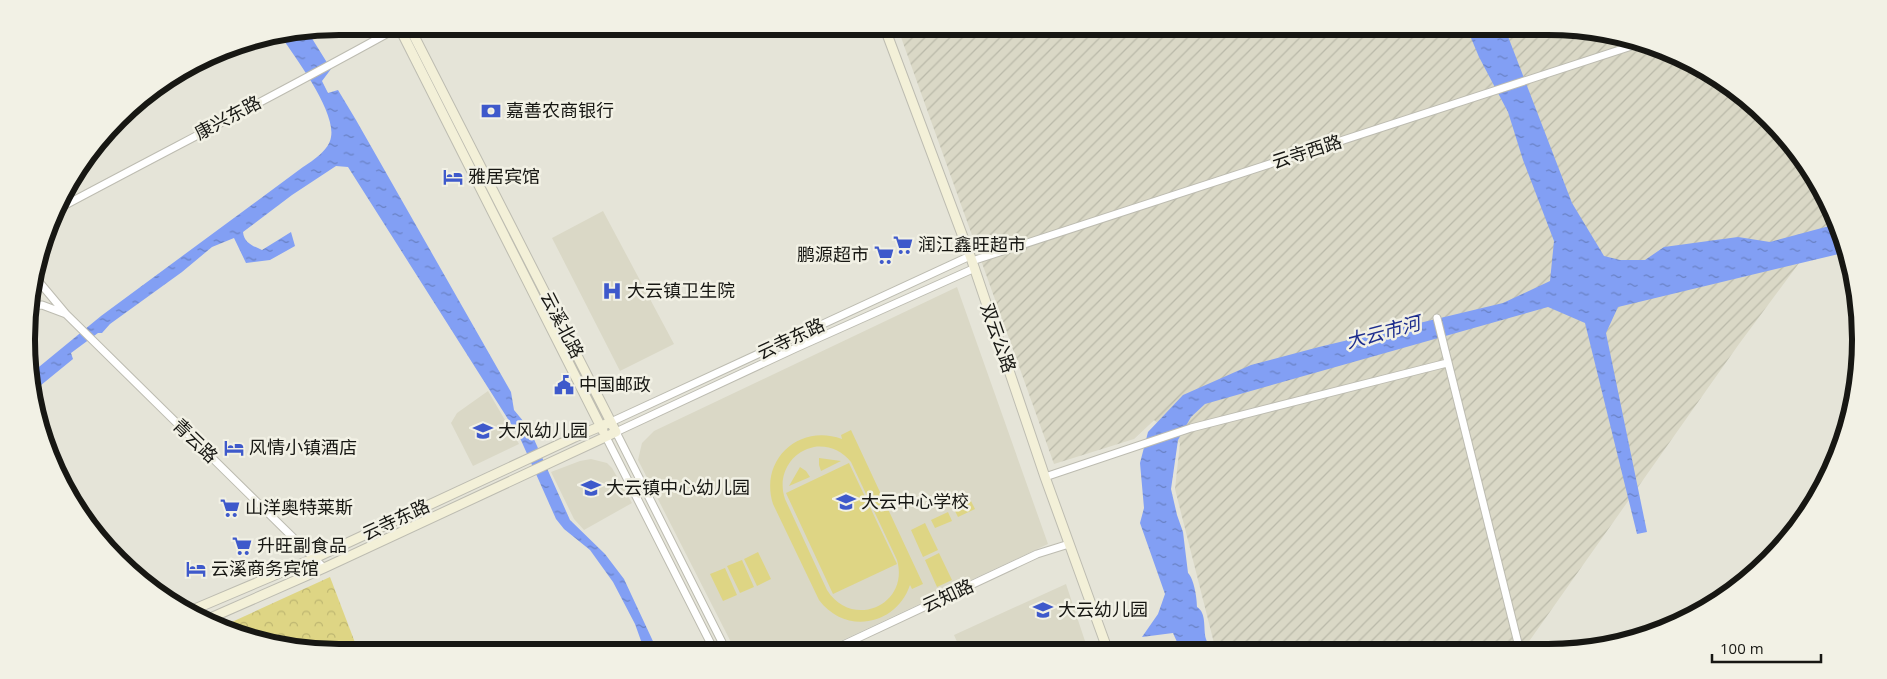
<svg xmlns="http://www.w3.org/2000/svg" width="1887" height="679" font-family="'Open Sans','Noto Sans SC',sans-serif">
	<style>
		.built { fill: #dad8c6 }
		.industrial { fill: url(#industrial-furrows) }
		.park { fill: url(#park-crowns) }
		.garden { fill: #ded584; fill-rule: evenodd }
		.water { fill: url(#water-ripples) }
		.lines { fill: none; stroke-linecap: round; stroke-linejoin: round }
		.street-casing { stroke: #bdbcb1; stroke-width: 9 }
		.secondary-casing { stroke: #bdbcb1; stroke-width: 11 }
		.street { stroke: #fff; stroke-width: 7 }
		.secondary { stroke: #f3f0d8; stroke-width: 9 }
		.labels { text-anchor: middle; stroke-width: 5; stroke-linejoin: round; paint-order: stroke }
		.poi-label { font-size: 18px; fill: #171713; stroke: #f2f1e5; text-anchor: start }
		.street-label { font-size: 18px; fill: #171713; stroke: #f2f1e5 }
		.water-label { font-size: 19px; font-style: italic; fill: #1e2e8e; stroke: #f2f1e5 }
		.rim { fill: none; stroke: #171713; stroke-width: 6 }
	</style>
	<defs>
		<pattern id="industrial-furrows" width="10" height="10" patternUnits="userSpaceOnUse" patternTransform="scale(1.25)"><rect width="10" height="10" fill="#dad8c6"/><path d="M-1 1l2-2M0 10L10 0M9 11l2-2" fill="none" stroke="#bab9a9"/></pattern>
		<pattern id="park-crowns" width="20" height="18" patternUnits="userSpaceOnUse" patternTransform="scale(1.25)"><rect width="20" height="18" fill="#ded584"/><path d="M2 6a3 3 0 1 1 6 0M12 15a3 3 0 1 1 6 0" fill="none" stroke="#beb671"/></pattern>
		<pattern id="water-ripples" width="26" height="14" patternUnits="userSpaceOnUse" patternTransform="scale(1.25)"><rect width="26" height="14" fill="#829ff4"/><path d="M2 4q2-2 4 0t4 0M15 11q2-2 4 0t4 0" fill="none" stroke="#6981c4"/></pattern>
	</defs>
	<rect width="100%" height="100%" fill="#e5e4d8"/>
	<path class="built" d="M 603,211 L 674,344 L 620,371 L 552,238 Z
		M 957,287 L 1048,544 L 817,652 L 736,652 L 638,460 L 642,443 L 654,431 Z
		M 488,391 L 519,444 L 473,466 L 451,423 L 457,413 Z
		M 591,459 L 607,463 L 612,468 L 632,503 L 584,530 L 574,519 L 551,472 L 580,461 Z
		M 1066,584 L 1087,647 L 1077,651 L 961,651 L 954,635 Z"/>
	<path class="industrial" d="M 897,26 L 1547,26 L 1628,37 L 1738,91 L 1819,183 L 1831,220 L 1739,344 L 1523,650 L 1216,651 L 1175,489 L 1180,443 L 1154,420 L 1134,439 L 1054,464 Z"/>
	<path class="park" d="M 330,577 L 359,653 L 339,653 L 259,642 L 223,626 Z"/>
	<path class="garden" d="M 851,430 L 923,584 L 912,589 L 910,585 C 896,626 845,635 819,600 L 773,504 C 759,460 799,423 842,439 L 841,435 ZM 814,447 C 829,445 842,451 851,462 L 897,560 C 910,605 852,630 827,590 L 785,499 C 777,476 790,452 814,447 Z
		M 819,458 L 841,461 L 821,471 L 819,465 Z
		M 849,463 L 897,564 L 833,594 L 786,493 Z
		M 800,467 L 806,471 L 810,477 L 789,486 Z
		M 971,501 L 975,509 L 958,517 L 954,509 Z
		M 948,512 L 952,521 L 935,528 L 931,520 Z
		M 925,523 L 938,550 L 923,557 L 911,530 Z
		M 758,552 L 771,579 L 757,586 L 744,559 Z
		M 939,553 L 952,580 L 937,587 L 925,560 Z
		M 742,560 L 754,587 L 740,593 L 727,566 Z
		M 725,568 L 737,595 L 723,601 L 710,574 Z"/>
	<path class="water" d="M 1466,26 L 1504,26 L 1572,203 L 1604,256 L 1620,260 L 1645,260 L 1664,247 L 1738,237 L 1770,242 L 1833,225 L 1843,253 L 1618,307 L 1606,333 L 1647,532 L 1637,534 L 1585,323 L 1548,307 L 1205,404 L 1191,417 L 1178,440 L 1171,489 L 1177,515 L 1183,532 L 1188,573 C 1194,579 1197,598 1197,607 C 1207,613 1203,629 1206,639 C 1207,643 1210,647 1213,651 L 1181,651 L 1173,633 L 1142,637 L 1158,614 L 1165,594 L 1140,523 L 1144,508 L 1140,463 L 1148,432 L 1183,395 L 1251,365 L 1319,347 L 1503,303 L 1550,281 L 1554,241 L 1523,160 L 1508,112 L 1479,57 Z
		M 308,32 L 331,69 L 322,81 L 328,93 L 338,90 L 356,120 L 511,392 L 514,410 L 529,428 L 570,520 L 605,554 L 624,579 L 658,652 L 645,652 L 635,624 L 613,582 L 590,550 L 564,529 L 556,519 L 520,438 L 348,167 L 336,166 L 292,195 L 243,232 C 244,243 253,246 262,250 L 291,232 L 295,246 L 270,260 L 246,263 L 234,238 L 212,247 L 182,272 L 110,324 L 102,333 L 98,333 L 71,353 L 73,359 L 35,390 L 34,371 L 101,316 L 303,167 C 314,160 329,150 331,137 C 336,112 296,58 282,38 Z"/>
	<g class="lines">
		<defs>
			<path id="street" d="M 56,210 C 170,149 286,90 399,27
				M 972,261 L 1641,43
				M 35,277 L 66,314
				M 29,306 L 42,305 L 66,314 L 324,568
				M 1437,318 L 1518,643
				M 611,422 L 970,256
				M 606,437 L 715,652
				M 1045,477 L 1191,428 L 1447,363
				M 727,652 L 616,432 L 796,348 L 975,268
				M 828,652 L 1037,554 L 1069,544"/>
			<path id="secondary" d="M 401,26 L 399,27 L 603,431
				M 884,26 L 972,261 L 1045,477 L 1108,651
				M 190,611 L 315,558 L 575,437 L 611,422
				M 208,619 L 324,568 L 616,432 L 409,26"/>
		</defs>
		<use href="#street" class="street-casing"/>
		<use href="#secondary" class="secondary-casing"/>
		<use href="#street" class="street"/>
		<use href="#secondary" class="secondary"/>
	</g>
	<defs>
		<symbol id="bank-bare" viewBox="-9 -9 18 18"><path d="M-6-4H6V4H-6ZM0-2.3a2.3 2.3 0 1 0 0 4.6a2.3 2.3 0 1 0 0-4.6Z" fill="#3e59cb" stroke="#f2f1e5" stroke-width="2.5" paint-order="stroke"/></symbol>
		<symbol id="hotel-bare" viewBox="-9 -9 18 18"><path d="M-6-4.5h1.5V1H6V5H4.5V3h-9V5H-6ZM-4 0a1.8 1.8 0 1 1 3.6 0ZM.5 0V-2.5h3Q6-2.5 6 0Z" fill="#3e59cb" stroke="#f2f1e5" stroke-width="2.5" paint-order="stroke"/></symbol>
		<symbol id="supermarket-bare" viewBox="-9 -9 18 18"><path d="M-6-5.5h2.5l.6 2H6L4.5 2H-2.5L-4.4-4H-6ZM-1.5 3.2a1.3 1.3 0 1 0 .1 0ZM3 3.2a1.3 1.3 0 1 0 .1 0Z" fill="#3e59cb" stroke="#f2f1e5" stroke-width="2.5" paint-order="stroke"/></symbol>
		<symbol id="hospital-bare" viewBox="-9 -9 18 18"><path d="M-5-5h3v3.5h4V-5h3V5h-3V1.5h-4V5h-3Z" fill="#3e59cb" stroke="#f2f1e5" stroke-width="2.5" paint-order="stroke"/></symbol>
		<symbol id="civic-bare" viewBox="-9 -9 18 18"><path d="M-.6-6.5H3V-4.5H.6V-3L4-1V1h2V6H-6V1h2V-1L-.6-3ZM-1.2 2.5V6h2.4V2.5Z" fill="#3e59cb" stroke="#f2f1e5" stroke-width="2.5" paint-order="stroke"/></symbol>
		<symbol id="school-bare" viewBox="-9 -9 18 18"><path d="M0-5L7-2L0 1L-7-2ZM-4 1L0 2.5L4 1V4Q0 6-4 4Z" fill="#3e59cb" stroke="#f2f1e5" stroke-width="2.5" paint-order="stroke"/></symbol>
	</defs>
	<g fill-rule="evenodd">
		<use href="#bank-bare" x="477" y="97" width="28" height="28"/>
		<use href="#hotel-bare" x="439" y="163" width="28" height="28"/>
		<use href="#supermarket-bare" x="889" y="231" width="28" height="28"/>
		<use href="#supermarket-bare" x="870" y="241" width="28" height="28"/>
		<use href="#hospital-bare" x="598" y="277" width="28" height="28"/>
		<use href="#civic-bare" x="550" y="371" width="28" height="28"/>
		<use href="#school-bare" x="469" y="417" width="28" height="28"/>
		<use href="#hotel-bare" x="220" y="434" width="28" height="28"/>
		<use href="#school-bare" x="577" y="474" width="28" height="28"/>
		<use href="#school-bare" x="832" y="488" width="28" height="28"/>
		<use href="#supermarket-bare" x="216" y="494" width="28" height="28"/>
		<use href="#supermarket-bare" x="228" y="532" width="28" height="28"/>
		<use href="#hotel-bare" x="182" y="555" width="28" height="28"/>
		<use href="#school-bare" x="1029" y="596" width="28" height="28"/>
	</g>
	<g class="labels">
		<g class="poi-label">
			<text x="506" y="117">嘉善农商银行</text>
			<text x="468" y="183">雅居宾馆</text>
			<text x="918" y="251">润江鑫旺超市</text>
			<text x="869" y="261" text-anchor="end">鹏源超市</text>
			<text x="627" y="297">大云镇卫生院</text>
			<text x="579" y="391">中国邮政</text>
			<text x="498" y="437">大风幼儿园</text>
			<text x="249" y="454">风情小镇酒店</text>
			<text x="606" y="494">大云镇中心幼儿园</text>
			<text x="861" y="508">大云中心学校</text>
			<text x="245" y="514">山洋奥特莱斯</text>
			<text x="257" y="552">升旺副食品</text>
			<text x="211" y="575">云溪商务宾馆</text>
			<text x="1058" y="616">大云幼儿园</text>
		</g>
		<g class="street-label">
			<text transform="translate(228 118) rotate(-28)" y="6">康兴东路</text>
			<text transform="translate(1307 152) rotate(-18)" y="6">云寺西路</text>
			<text transform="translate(562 325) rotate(63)" y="6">云溪北路</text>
			<text transform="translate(998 338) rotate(71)" y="6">双云公路</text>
			<text transform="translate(791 339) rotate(-25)" y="6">云寺东路</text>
			<text transform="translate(195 441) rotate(44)" y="6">青云路</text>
			<text transform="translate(396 520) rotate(-25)" y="6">云寺东路</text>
			<text transform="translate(948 596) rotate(-25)" y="6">云知路</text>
		</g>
		<g class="water-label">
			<text transform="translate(1383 332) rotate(-15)" y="7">大云市河</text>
		</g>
	</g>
	<path d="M0 0H1887V679H0ZM339 35H1548A304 304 0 0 1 1852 339V340A304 304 0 0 1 1548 644H339A304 304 0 0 1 35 340V339A304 304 0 0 1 339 35Z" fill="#f2f1e5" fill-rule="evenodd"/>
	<path class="rim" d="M339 35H1548A304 304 0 0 1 1852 339V340A304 304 0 0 1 1548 644H339A304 304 0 0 1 35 340V339A304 304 0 0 1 339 35Z"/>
	<path d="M1712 654v8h109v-8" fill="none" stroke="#171713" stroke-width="2.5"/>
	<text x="1720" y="654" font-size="15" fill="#171713" stroke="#f2f1e5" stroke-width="4" paint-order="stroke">100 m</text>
</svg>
